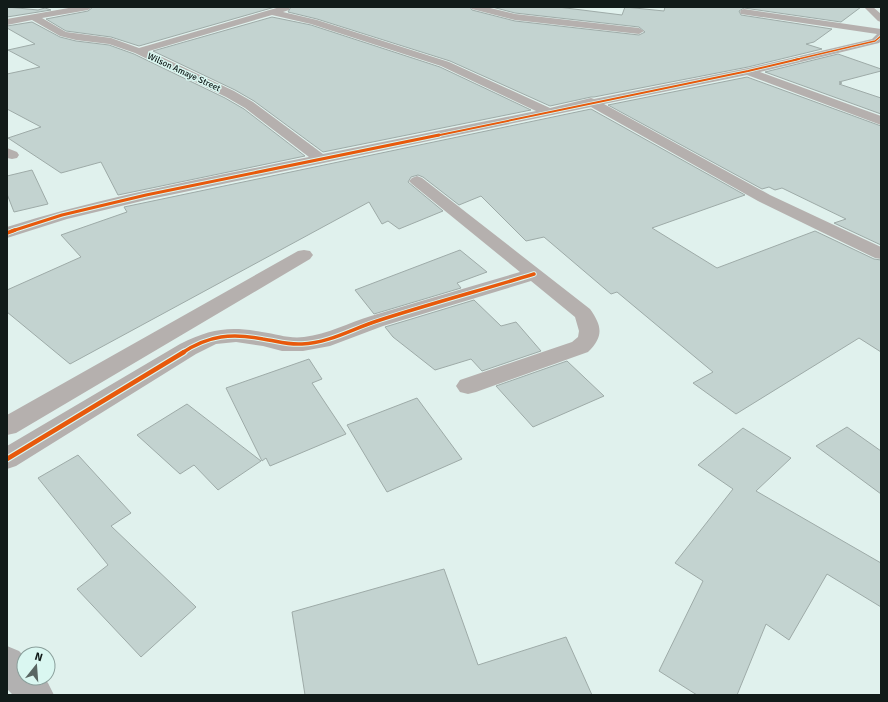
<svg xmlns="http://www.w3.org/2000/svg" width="888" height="702" font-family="Signika,sans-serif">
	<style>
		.building { fill: #c3d3d0; stroke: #9eaba8 }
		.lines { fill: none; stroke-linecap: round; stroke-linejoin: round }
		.minor { fill: #b5b0ae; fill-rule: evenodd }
		.major { fill: #b2b1b1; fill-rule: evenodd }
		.cycleway-far4-casing { stroke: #daf7f1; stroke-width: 2.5 }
		.cycleway-far3-casing { stroke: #daf7f1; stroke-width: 3.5 }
		.cycleway-far2-casing { stroke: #daf7f1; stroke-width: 5 }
		.cycleway-far1-casing { stroke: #daf7f1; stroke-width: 5.5 }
		.cycleway-casing { stroke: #daf7f1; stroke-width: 7 }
		.cycleway-far4 { stroke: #e8590c; stroke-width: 1.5 }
		.cycleway-far3 { stroke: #e8590c; stroke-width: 2 }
		.cycleway-far2 { stroke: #e8590c; stroke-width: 3 }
		.cycleway-far1 { stroke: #e8590c; stroke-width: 3.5 }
		.cycleway { stroke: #e8590c; stroke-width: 4.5 }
		.labels { text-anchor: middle; stroke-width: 3; stroke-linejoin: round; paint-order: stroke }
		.far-street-label { font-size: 9px; fill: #111b19; stroke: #daf7f1 }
	</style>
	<rect width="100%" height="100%" fill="#e0f1ed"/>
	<path class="building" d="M 7,7 L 38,10 L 45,8 L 51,10 L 7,17 Z
		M 93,7 L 275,7 L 139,46 L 111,37 L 66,31 L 46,19 L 88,11 Z
		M 291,7 L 470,7 L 472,10 L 515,21 L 639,35 L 645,32 L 639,27 L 515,13 L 492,7 L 558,7 L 622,15 L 625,7 L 664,11 L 665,7 L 861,7 L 841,22 L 744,8 L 739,11 L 741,15 L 832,29 L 814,42 L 806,44 L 822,49 L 748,67 L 594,97 L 591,97 L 550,106 L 450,61 L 317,19 L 288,12 Z
		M 272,17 L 311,25 L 440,67 L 531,110 L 323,152 L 254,101 L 235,90 L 153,51 Z
		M 32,22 L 60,37 L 76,41 L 109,45 L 134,54 L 225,98 L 244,109 L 305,156 L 118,195 L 101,162 L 61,173 L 8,138 L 41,127 L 7,109 L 7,74 L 40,67 L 8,50 L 35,44 L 7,28 L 7,26 Z
		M 838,54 L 881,69 L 881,71 L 839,82 L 842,83 L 839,84 L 881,98 L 881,114 L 765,72 Z
		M 747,77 L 881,126 L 881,245 L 834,223 L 846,219 L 782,188 L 775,190 L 769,187 L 762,189 L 608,105 Z
		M 591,109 L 745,195 L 652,228 L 717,268 L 815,231 L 874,259 L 881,260 L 881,352 L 859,338 L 736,414 L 693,383 L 713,372 L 617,292 L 611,294 L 544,237 L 526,241 L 481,196 L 459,205 L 423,177 L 418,175 L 411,177 L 408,182 L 443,211 L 399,229 L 388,221 L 382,224 L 369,202 L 70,364 L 7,312 L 7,290 L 81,257 L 61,235 L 127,212 L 124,207 Z
		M 32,170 L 48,204 L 14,212 L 7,194 L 7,176 Z
		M 460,250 L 487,272 L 457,283 L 461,288 L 374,314 L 355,290 Z
		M 474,300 L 501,326 L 516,322 L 541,351 L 482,371 L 471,359 L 435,370 L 393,337 L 385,327 Z
		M 309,359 L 322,379 L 312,383 L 346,434 L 270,466 L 266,458 L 262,461 L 226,388 Z
		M 567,361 L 604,396 L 533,427 L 496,386 Z
		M 417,398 L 462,459 L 387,492 L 347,425 Z
		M 187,404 L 261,461 L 218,490 L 194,465 L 180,474 L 137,435 Z
		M 847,427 L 881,451 L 881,494 L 816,446 Z
		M 743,428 L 791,458 L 756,491 L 881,563 L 881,607 L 827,574 L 789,640 L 766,624 L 737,695 L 697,695 L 659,671 L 703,581 L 675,563 L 733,489 L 698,465 Z
		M 78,455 L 131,513 L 111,526 L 196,607 L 141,657 L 77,589 L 108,565 L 38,478 Z
		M 444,569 L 478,665 L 566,637 L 592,695 L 305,695 L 292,612 Z"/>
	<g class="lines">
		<path class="minor" d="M 74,7 L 92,7 L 88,10 L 42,18 L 66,32 L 111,38 L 139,48 L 280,7 L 290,7 L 289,10 L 283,12 L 317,20 L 449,62 L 550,108 L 591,98 L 594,99 L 748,68 L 872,39 L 877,34 L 741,14 L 740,12 L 741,10 L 744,9 L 881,29 L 881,41 L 879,43 L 760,72 L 881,116 L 881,125 L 747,75 L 604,104 L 770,195 L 881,247 L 881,259 L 875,258 L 758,201 L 591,107 L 146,200 L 67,219 L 7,238 L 7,227 C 105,196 207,178 309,157 L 245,108 L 226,97 L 135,53 L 109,44 L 76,40 L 60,36 L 32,20 L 7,25 L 7,19 ZM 272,15 L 311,24 L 441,66 L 536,111 L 323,154 L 253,102 L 234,91 L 149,51 Z
			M 471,7 L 486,7 L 515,14 L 639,28 L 644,31 L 639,34 L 515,20 L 472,9 Z
			M 864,7 L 873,7 L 881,14 L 881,22 L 878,21 Z
			M 7,148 L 17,152 L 19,155 L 17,158 L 12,159 L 7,158 Z
			M 417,176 L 422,178 L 590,309 C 602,326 604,336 588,352 L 476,392 L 468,394 L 460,392 L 456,386 L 460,380 L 572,342 L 578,337 L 579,331 L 575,317 L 531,281 L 383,326 L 330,346 L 303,351 L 282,351 L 263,346 L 236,342 L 216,344 L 196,354 L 16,466 L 7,469 L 7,446 L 180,344 C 211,329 228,326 262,332 C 277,334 289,339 304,337 C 328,334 348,323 371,316 C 420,301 470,287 520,272 L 412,184 L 409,181 L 412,178 Z
			M 304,250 L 310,251 L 313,255 L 310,259 L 16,433 L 7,435 L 7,415 L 298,251 Z"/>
		<path class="major" d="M 7,646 L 19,651 L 24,656 L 24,678 L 44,678 L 48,683 L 54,695 L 13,695 L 7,689 Z"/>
		<defs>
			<path id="cycleway-far4" d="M 794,60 L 875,41 L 881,36"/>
			<path id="cycleway-far3" d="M 435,136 L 748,71 L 799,59"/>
			<path id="cycleway-far2" d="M 12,231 L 62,215 L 146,195 L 439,135"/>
			<path id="cycleway-far1" d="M 7,233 L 15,230
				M 182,353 C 209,335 232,333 263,339 C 277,341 287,345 302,344 C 329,343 352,329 377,321 C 429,304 482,290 534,274"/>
			<path id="cycleway" d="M 7,459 L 184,352"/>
		</defs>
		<use href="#cycleway-far4" class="cycleway-far4-casing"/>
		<use href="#cycleway-far3" class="cycleway-far3-casing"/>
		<use href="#cycleway-far2" class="cycleway-far2-casing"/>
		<use href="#cycleway-far1" class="cycleway-far1-casing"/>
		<use href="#cycleway" class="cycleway-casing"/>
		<use href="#cycleway-far4" class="cycleway-far4"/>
		<use href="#cycleway-far3" class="cycleway-far3"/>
		<use href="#cycleway-far2" class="cycleway-far2"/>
		<use href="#cycleway-far1" class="cycleway-far1"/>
		<use href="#cycleway" class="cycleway"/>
	</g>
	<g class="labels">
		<g class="far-street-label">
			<text transform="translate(184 72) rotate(25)" y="3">Wilson Amaye Street</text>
		</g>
	</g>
	<rect width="888" height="702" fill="none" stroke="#111b19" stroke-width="16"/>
	<g transform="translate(36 666) rotate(17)"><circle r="19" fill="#daf7f1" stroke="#8a9f9b"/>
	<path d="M0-3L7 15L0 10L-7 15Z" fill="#596663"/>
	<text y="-6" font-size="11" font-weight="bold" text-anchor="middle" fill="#111b19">N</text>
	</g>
</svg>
